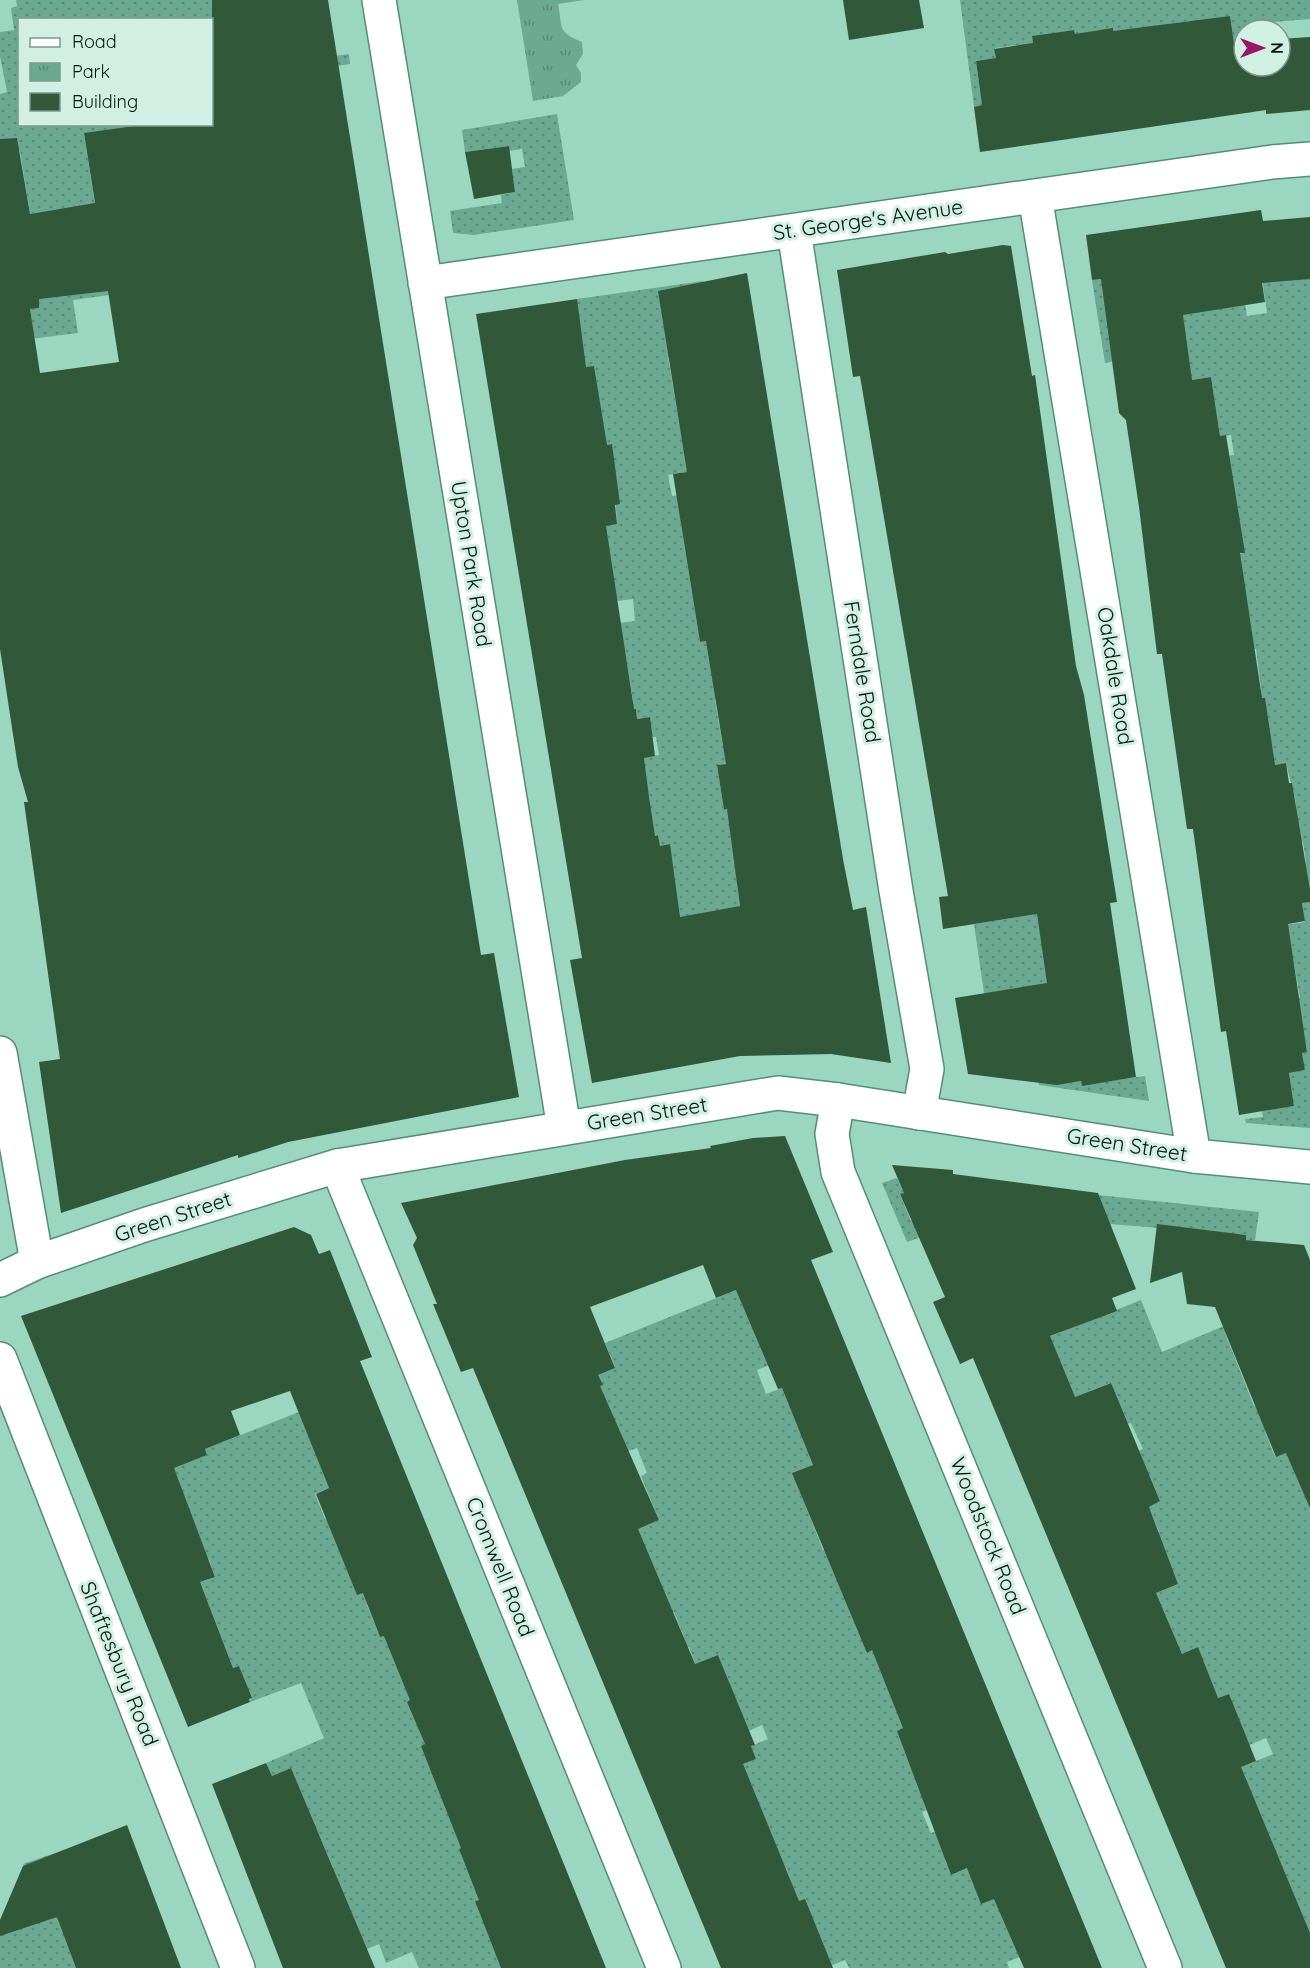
<svg xmlns="http://www.w3.org/2000/svg" width="1310" height="1968" font-family="Quicksand,sans-serif">
	<style>
		.grass { fill: url(#grass-dots) }
		.park { fill: url(#park-tufts) }
		.building { fill: #305839; fill-rule: evenodd }
		.lines { fill: none; stroke-linecap: round; stroke-linejoin: round }
		.minor-casing { stroke: #548e7a; stroke-width: 36 }
		.secondary-casing { stroke: #548e7a; stroke-width: 36 }
		.minor { stroke: #fff; stroke-width: 33 }
		.secondary { stroke: #fff; stroke-width: 33 }
		.labels { text-anchor: middle; stroke-width: 6; stroke-linejoin: round; paint-order: stroke }
		.street-label { font-size: 21px; fill: #00160f; stroke: #d2efe3 }
	</style>
	<defs>
		<pattern id="grass-dots" width="8" height="8" patternUnits="userSpaceOnUse" patternTransform="scale(1.5)"><rect width="8" height="8" fill="#6ca993"/><path d="M2 2h.1M6 6h.1" fill="none" stroke="#568976" stroke-width="1.8" stroke-linecap="round"/></pattern>
		<pattern id="park-tufts" width="24" height="20" patternUnits="userSpaceOnUse" patternTransform="scale(1.5)"><rect width="24" height="20" fill="#6ca993"/><path d="M3 7l-1-3M5 7V3M7 7l1-3M15 17l-1-3M17 17v-4M19 17l1-3" fill="none" stroke="#568976"/></pattern>
	</defs>
	<rect width="100%" height="100%" fill="#9ad6c0"/>
	<path class="grass" d="M 16,0 L 248,0 L 242,69 L 349,54 L 350,64 L 212,86 L 212,20 L 20,20 L 20,124 L 149,125 L 84,134 L 109,295 L 73,300 L 78,333 L 6,342 L 33,331 L 30,309 L 39,307 L 39,299 L 61,209 L 30,214 L 20,151 L 0,153 L 0,94 L 7,92 L 0,56 L 0,32 L 14,30 L 11,8 L 17,6 Z
		M 960,0 L 1310,0 L 1310,19 L 1259,23 L 1259,30 L 1244,30 L 1244,66 L 1248,66 L 1254,112 L 1244,113 L 1230,16 L 1191,26 L 1190,21 L 1141,28 L 1139,81 L 1132,29 L 1113,31 L 1112,29 L 1080,65 L 1074,30 L 1032,36 L 1037,70 L 1025,99 L 1017,45 L 995,48 L 996,58 L 976,61 L 982,105 L 974,107 Z
		M 557,114 L 574,220 L 474,235 L 453,233 L 450,211 L 502,203 L 501,195 L 515,192 L 512,169 L 525,167 L 522,149 L 509,151 L 508,146 L 465,152 L 462,130 Z
		M 1259,258 L 1310,279 L 1310,890 L 1246,872 L 1306,862 L 1303,842 L 1287,844 L 1296,803 L 1286,763 L 1270,766 L 1218,697 L 1261,690 L 1256,649 L 1250,649 L 1252,631 L 1239,554 L 1244,553 L 1200,460 L 1234,455 L 1231,435 L 1220,436 L 1211,377 L 1192,380 L 1114,361 L 1105,363 L 1092,280 L 1101,279 L 1245,303 L 1247,316 L 1267,313 Z
		M 703,281 L 704,291 L 680,355 L 668,357 L 686,463 L 692,471 L 668,475 L 672,496 L 683,495 L 681,525 L 700,642 L 723,638 L 742,695 L 715,700 L 723,747 L 755,759 L 717,765 L 724,810 L 787,799 L 766,879 L 737,884 L 740,906 L 674,942 L 670,844 L 660,846 L 658,835 L 615,842 L 625,760 L 659,755 L 656,737 L 652,737 L 649,717 L 637,719 L 636,709 L 592,716 L 633,701 L 625,651 L 583,657 L 603,625 L 635,621 L 633,599 L 601,603 L 565,531 L 617,524 L 612,444 L 606,445 L 594,366 L 536,375 L 577,299 Z
		M 1310,902 L 1310,1128 L 1246,1123 L 1245,1119 L 1263,1117 L 1262,1111 L 1294,1106 L 1289,1073 L 1305,1070 L 1302,1053 L 1307,1052 L 1304,1033 L 1283,1035 L 1294,999 L 1300,998 L 1294,964 L 1288,965 L 1255,929 L 1305,922 L 1302,903 Z
		M 1037,914 L 1058,1049 L 1055,1085 L 1081,1081 L 1082,1085 L 1145,1076 L 1149,1101 L 1039,1085 L 1036,1060 L 984,993 L 974,924 Z
		M 897,1178 L 904,1193 L 900,1195 L 911,1221 L 916,1223 L 921,1237 L 907,1242 L 882,1183 Z
		M 1098,1195 L 1259,1212 L 1255,1240 L 1246,1240 L 1246,1235 L 1110,1224 Z
		M 756,1282 L 778,1362 L 757,1370 L 766,1394 L 782,1388 L 813,1465 L 793,1473 L 823,1550 L 856,1537 L 867,1652 L 872,1650 L 940,1805 L 922,1812 L 931,1833 L 949,1826 L 960,1854 L 945,1860 L 951,1875 L 972,1866 L 997,1898 L 1044,1948 L 1007,1962 L 1009,1968 L 849,1968 L 845,1960 L 825,1968 L 775,1911 L 747,1903 L 792,1884 L 786,1868 L 766,1876 L 728,1770 L 756,1759 L 751,1746 L 768,1739 L 762,1725 L 733,1738 L 707,1691 L 729,1682 L 718,1655 L 695,1664 L 689,1647 L 681,1650 L 677,1640 L 684,1637 L 674,1612 L 666,1616 L 601,1544 L 659,1520 L 641,1476 L 647,1473 L 637,1448 L 628,1451 L 587,1398 L 598,1375 L 615,1367 L 605,1343 Z
		M 1141,1300 L 1162,1352 L 1283,1301 L 1286,1308 L 1225,1333 L 1254,1406 L 1266,1402 L 1276,1426 L 1265,1431 L 1275,1457 L 1286,1453 L 1310,1503 L 1310,1934 L 1256,1803 L 1227,1815 L 1241,1767 L 1273,1754 L 1266,1738 L 1233,1752 L 1235,1710 L 1228,1694 L 1172,1717 L 1168,1708 L 1214,1688 L 1198,1648 L 1182,1654 L 1160,1603 L 1125,1606 L 1178,1584 L 1167,1559 L 1104,1555 L 1159,1532 L 1149,1507 L 1160,1501 L 1150,1476 L 1117,1460 L 1143,1449 L 1131,1423 L 1127,1424 L 1110,1383 L 1075,1397 L 1011,1352 Z
		M 299,1412 L 329,1488 L 315,1494 L 325,1519 L 331,1517 L 342,1556 L 357,1594 L 381,1585 L 386,1597 L 367,1605 L 380,1637 L 411,1625 L 437,1690 L 407,1702 L 423,1716 L 463,1847 L 459,1849 L 469,1874 L 496,1893 L 475,1901 L 527,1968 L 419,1968 L 412,1952 L 386,1963 L 379,1944 L 340,1960 L 333,1867 L 317,1830 L 296,1839 L 307,1808 L 291,1768 L 272,1776 L 266,1763 L 324,1738 L 301,1683 L 250,1702 L 251,1698 L 239,1666 L 233,1668 L 202,1587 L 140,1604 L 215,1577 L 209,1559 L 182,1569 L 204,1549 L 173,1468 L 207,1455 L 205,1449 Z
		M 64,1850 L 67,1858 L 71,1953 L 76,1968 L 0,1968 L 0,1936 L 37,1896 L 23,1864 Z"/>
	<path class="park" d="M 517,0 L 584,0 L 558,4 C 563,28 556,31 582,42 L 583,54 L 576,65 L 581,73 L 581,82 L 563,96 L 533,101 Z"/>
	<path class="building" d="M 212,0 L 328,0 L 481,955 L 494,953 L 519,1097 L 288,1142 L 238,1158 L 238,1155 L 61,1213 L 39,1062 L 60,1059 L 24,802 L 28,802 L 18,767 L 0,649 L 0,139 L 17,138 L 30,214 L 95,203 L 84,133 L 149,124 L 212,124 ZM 108,291 L 119,362 L 40,373 L 30,309 L 39,308 L 39,299 Z
		M 843,0 L 919,0 L 924,28 L 849,40 Z
		M 1230,16 L 1234,43 L 1244,42 L 1244,66 L 1280,66 L 1280,39 L 1310,37 L 1310,110 L 1266,114 L 1266,110 L 980,152 L 974,107 L 982,105 L 976,61 L 996,58 L 994,49 L 1033,43 L 1032,36 L 1074,30 L 1075,34 L 1113,28 L 1113,31 Z
		M 509,146 L 515,192 L 474,199 L 465,152 Z
		M 1261,210 L 1263,221 L 1310,217 L 1310,279 L 1262,283 L 1265,302 L 1183,315 L 1192,380 L 1211,377 L 1220,436 L 1226,435 L 1245,553 L 1240,553 L 1262,698 L 1265,698 L 1275,765 L 1286,763 L 1289,783 L 1292,783 L 1310,890 L 1310,902 L 1302,903 L 1305,921 L 1288,924 L 1307,1052 L 1302,1053 L 1305,1070 L 1289,1073 L 1294,1106 L 1239,1115 L 1226,1031 L 1221,1032 L 1193,829 L 1187,829 L 1162,654 L 1157,654 L 1139,507 L 1126,420 L 1119,413 L 1101,279 L 1092,280 L 1086,235 Z
		M 1003,245 L 1011,246 L 1032,376 L 1035,375 L 1076,666 L 1084,695 L 1117,902 L 1110,903 L 1136,1077 L 1082,1086 L 1081,1081 L 1057,1085 L 968,1074 L 955,998 L 1047,983 L 1037,914 L 943,929 L 939,897 L 948,896 L 860,376 L 853,377 L 837,270 L 945,252 L 948,254 Z
		M 747,273 L 843,859 L 853,910 L 866,907 L 891,1063 L 831,1054 L 740,1056 L 592,1083 L 570,960 L 582,958 L 476,314 L 577,299 L 586,367 L 594,366 L 607,445 L 612,444 L 620,504 L 615,505 L 617,524 L 606,526 L 634,709 L 636,709 L 637,719 L 650,717 L 655,756 L 644,758 L 649,797 L 655,836 L 658,835 L 660,846 L 670,844 L 680,917 L 740,906 L 727,809 L 724,810 L 717,765 L 726,764 L 706,641 L 700,642 L 673,474 L 687,472 L 658,291 Z
		M 785,1136 L 833,1252 L 811,1260 L 1102,1968 L 1024,1968 L 994,1899 L 981,1904 L 967,1868 L 951,1875 L 897,1731 L 903,1728 L 872,1650 L 867,1653 L 792,1473 L 813,1465 L 782,1388 L 778,1389 L 736,1290 L 716,1298 L 703,1265 L 590,1307 L 615,1368 L 598,1375 L 603,1385 L 600,1386 L 659,1520 L 638,1529 L 695,1664 L 718,1655 L 755,1745 L 751,1746 L 756,1759 L 743,1764 L 799,1901 L 805,1899 L 833,1968 L 721,1968 L 473,1368 L 461,1372 L 452,1350 L 433,1304 L 437,1304 L 413,1245 L 417,1238 L 401,1203 L 625,1160 L 711,1148 L 710,1146 L 753,1138 Z
		M 892,1165 L 953,1170 L 953,1174 L 1098,1193 L 1136,1289 L 1112,1298 L 1117,1311 L 1050,1336 L 1075,1397 L 1111,1383 L 1160,1501 L 1149,1507 L 1178,1584 L 1156,1593 L 1182,1654 L 1198,1647 L 1218,1698 L 1229,1694 L 1256,1761 L 1241,1767 L 1310,1933 L 1310,1968 L 1226,1968 L 973,1358 L 960,1364 L 933,1302 L 945,1297 L 900,1194 L 904,1193 Z
		M 1157,1224 L 1246,1235 L 1246,1240 L 1304,1245 L 1310,1260 L 1310,1508 L 1286,1453 L 1276,1457 L 1215,1307 L 1187,1304 L 1182,1272 L 1150,1283 Z
		M 294,1227 L 311,1235 L 319,1254 L 330,1250 L 372,1357 L 360,1361 L 606,1968 L 501,1968 L 475,1901 L 479,1900 L 459,1849 L 461,1848 L 421,1746 L 425,1744 L 407,1702 L 410,1700 L 384,1636 L 380,1637 L 363,1593 L 357,1595 L 316,1494 L 329,1488 L 290,1391 L 231,1411 L 240,1435 L 205,1449 L 207,1455 L 174,1468 L 215,1577 L 200,1582 L 233,1668 L 239,1666 L 252,1698 L 249,1699 L 250,1702 L 188,1727 L 21,1316 Z
		M 266,1763 L 272,1776 L 291,1768 L 375,1968 L 283,1968 L 212,1784 Z
		M 127,1825 L 181,1968 L 76,1968 L 57,1917 L 0,1936 L 0,1920 L 23,1866 Z"/>
	<g class="lines">
		<defs>
			<path id="minor" d="M 379,0 L 564,1128
				M 1035,196 L 1194,1156
				M 794,231 L 896,891 L 927,1069 L 919,1113
				M 425,283 L 1272,162 L 1310,159
				M 0,1053 L 37,1262
				M 838,1100 L 832,1134 L 838,1172 L 1165,1968
				M 337,1166 L 664,1968
				M 0,1359 L 238,1968"/>
			<path id="secondary" d="M 0,1280 L 37,1262 L 144,1225 L 337,1166 L 778,1093 L 838,1100 L 1194,1156 L 1310,1167"/>
		</defs>
		<use href="#minor" class="minor-casing"/>
		<use href="#secondary" class="secondary-casing"/>
		<use href="#minor" class="minor"/>
		<use href="#secondary" class="secondary"/>
	</g>
	<g class="labels">
		<g class="street-label">
			<text transform="translate(868 220) rotate(-8)" y="7">St. George's Avenue</text>
			<text transform="translate(471 564) rotate(81)" y="7">Upton Park Road</text>
			<text transform="translate(862 672) rotate(81)" y="7">Ferndale Road</text>
			<text transform="translate(1115 676) rotate(81)" y="7">Oakdale Road</text>
			<text transform="translate(647 1114) rotate(-9)" y="7">Green Street</text>
			<text transform="translate(1127 1145) rotate(9)" y="7">Green Street</text>
			<text transform="translate(173 1217) rotate(-18)" y="7">Green Street</text>
			<text transform="translate(988 1536) rotate(68)" y="7">Woodstock Road</text>
			<text transform="translate(500 1567) rotate(68)" y="7">Cromwell Road</text>
			<text transform="translate(119 1664) rotate(68)" y="7">Shaftesbury Road</text>
		</g>
	</g>
	<rect x="18" y="18" width="195" height="108" fill="#d2efe3" stroke="#7e988e" stroke-width="1.5"/>
	<rect x="30" y="38" width="30" height="9" fill="#ffffff" stroke="#7e988e" stroke-width="1.5"/>
	<text x="72" y="48" font-size="18" fill="#00160f">Road</text>
	<rect x="30" y="63" width="30" height="18" fill="url(#park-tufts)" stroke="#7e988e" stroke-width="1.5"/>
	<text x="72" y="78" font-size="18" fill="#00160f">Park</text>
	<rect x="30" y="93" width="30" height="18" fill="#305839" stroke="#7e988e" stroke-width="1.5"/>
	<text x="72" y="108" font-size="18" fill="#00160f">Building</text>
	<g transform="translate(1262 48) rotate(90)"><circle r="28" fill="#d2efe3" stroke="#7e988e" stroke-width="1.5"/>
	<path d="M0-4.5L10 22L0 15L-10 22Z" fill="#9a1467"/>
	<text y="-9" font-size="16" font-weight="bold" text-anchor="middle" fill="#00160f">N</text>
	</g>
</svg>
